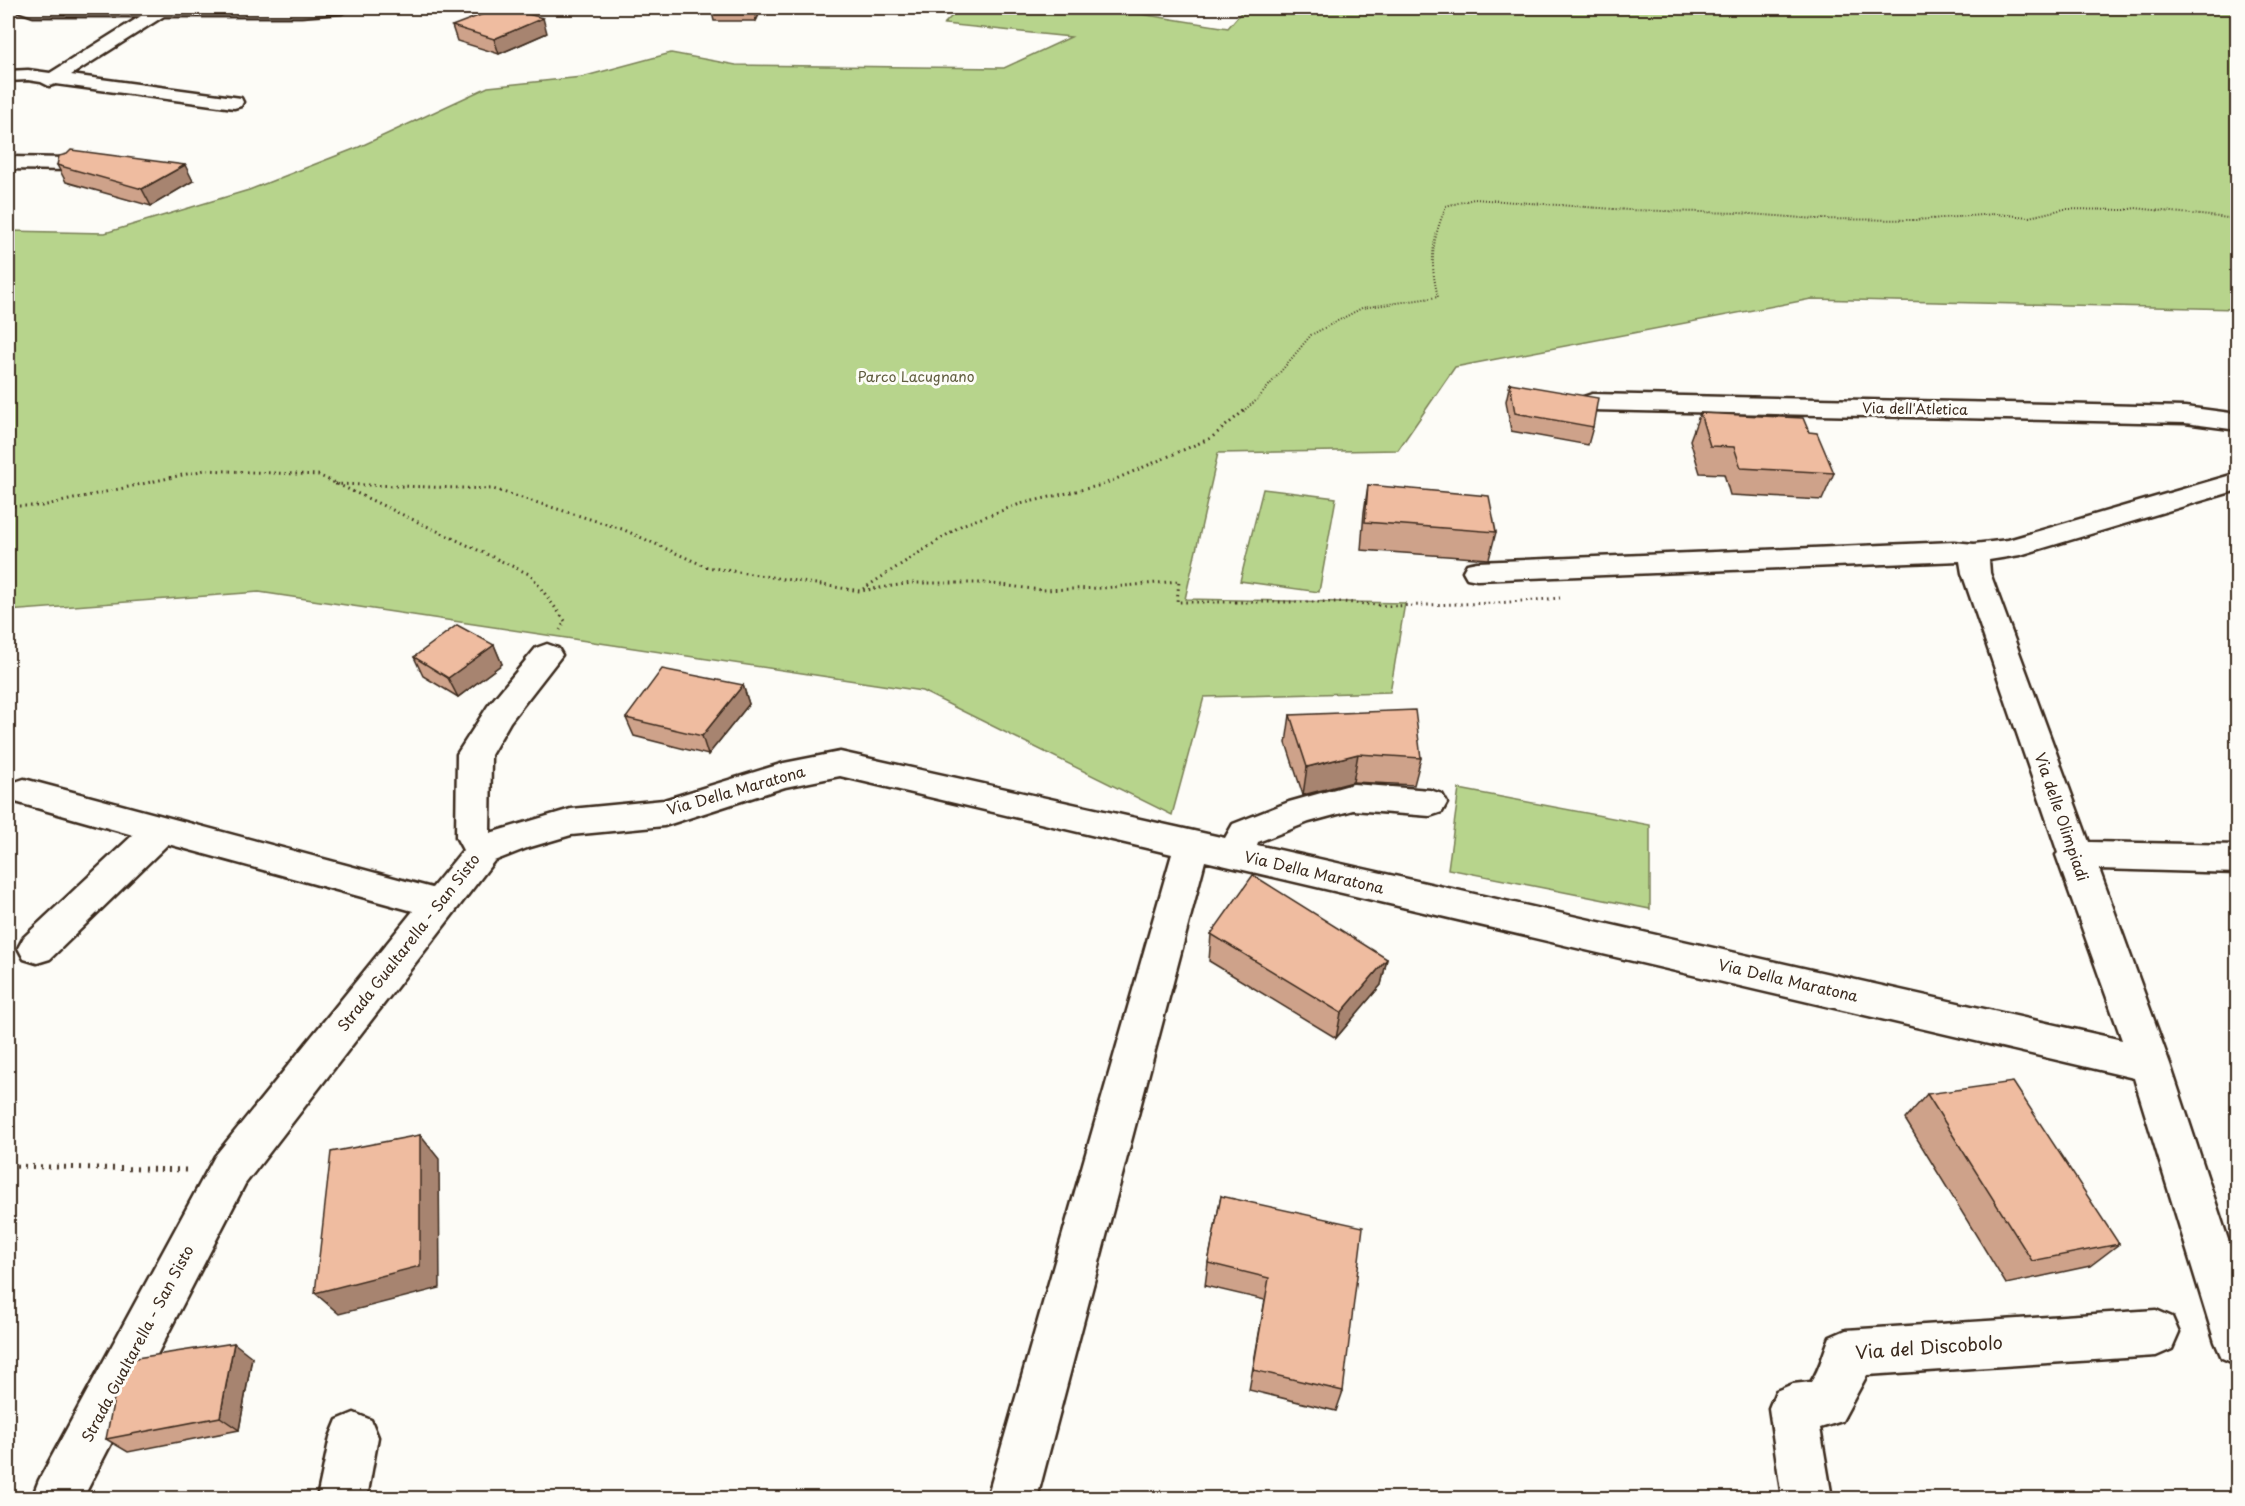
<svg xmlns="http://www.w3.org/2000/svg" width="2245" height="1506" font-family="'Playpen Sans',sans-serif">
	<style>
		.green { fill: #b7d48c; stroke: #797f55; stroke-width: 1.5 }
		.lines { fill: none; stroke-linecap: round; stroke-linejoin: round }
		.minor-casing { stroke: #3b2a1e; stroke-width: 5 }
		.path-far2 { stroke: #3b2a1e; stroke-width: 2; stroke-dasharray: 1 2; stroke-linecap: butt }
		.path-far1 { stroke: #3b2a1e; stroke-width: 3; stroke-dasharray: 1.5 4; stroke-linecap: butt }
		.path { stroke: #3b2a1e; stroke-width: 5; stroke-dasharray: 2 6; stroke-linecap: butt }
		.minor { fill: #fdfcf7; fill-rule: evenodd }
		.wall { fill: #cea28a; stroke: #3b2a1e; stroke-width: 1.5 }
		.shaded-wall { fill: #a78470; stroke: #3b2a1e; stroke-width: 1.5 }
		.building { fill: #efbca0; stroke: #3b2a1e; stroke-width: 1.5 }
		.labels { text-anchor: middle; stroke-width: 6; stroke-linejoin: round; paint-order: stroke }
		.far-park-label { font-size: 14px; fill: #605d3f; stroke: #fdfcf7 }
		.far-street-label { font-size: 14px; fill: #3b2a1e; stroke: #fdfcf7 }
		.street-label { font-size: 15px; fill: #3b2a1e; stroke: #fdfcf7 }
		.near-street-label { font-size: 18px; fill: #3b2a1e; stroke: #fdfcf7 }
	</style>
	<rect width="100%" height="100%" fill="#fdfcf7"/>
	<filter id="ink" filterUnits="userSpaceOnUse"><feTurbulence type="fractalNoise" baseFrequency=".0167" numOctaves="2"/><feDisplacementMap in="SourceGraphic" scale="12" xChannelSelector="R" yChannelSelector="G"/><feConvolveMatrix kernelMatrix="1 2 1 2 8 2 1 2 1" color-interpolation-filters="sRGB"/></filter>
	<g filter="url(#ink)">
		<path class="green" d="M 960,8 L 1120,8 L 1128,12 L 1228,28 L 1245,8 L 2237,8 L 2237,309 L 1811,299 L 1455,367 L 1398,450 L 1218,453 L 1185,599 L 1405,603 L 1390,692 L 1204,697 L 1172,815 L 922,691 L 259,592 L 8,611 L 8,231 L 105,233 L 249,190 L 359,147 L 488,87 L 582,77 L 671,53 L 736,65 L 1004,68 L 1071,37 L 944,24 Z
			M 1263,489 L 1336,498 L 1319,592 L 1240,581 Z
			M 1459,789 L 1650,825 L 1650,909 L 1448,869 Z"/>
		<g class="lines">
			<defs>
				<path id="minor" d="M 16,8 L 350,8 L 342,13 L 301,16 L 164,16 L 71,75 L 241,98 L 243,102 L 241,106 L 234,108 L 56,84 L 49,86 L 41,82 L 28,80 L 8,81 L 8,71 L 28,70 L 50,73 L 141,16 L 33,16 L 18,11 Z
					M 8,157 L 69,158 L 76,160 L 79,164 L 76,168 L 69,170 L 8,169 Z
					M 1592,394 L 2185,407 L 2238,414 L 2238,430 L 2185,423 L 1592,410 L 1583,407 L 1579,402 L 1583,397 Z
					M 2238,473 L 2238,490 L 2020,555 L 1989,560 L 1990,573 L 2089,842 L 2238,845 L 2238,873 L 2099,869 L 2170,1064 L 2238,1270 L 2238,1365 L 2222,1358 L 2215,1342 L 2134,1078 L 1205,861 L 1037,1498 L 987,1498 L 1172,854 L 840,776 L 785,787 L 664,826 L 571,835 L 527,848 L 494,861 L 245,1184 L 83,1498 L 32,1498 L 39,1480 L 215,1156 L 413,911 L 168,844 L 50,959 L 37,963 L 24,959 L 18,948 L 24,937 L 133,835 L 12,801 L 8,793 L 12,783 L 24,779 L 432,888 L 463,850 L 456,837 L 457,754 L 488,706 L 536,648 L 547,644 L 558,648 L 562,655 L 510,722 L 491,755 L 490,833 L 571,809 L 664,800 L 784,763 L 840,752 L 1225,838 L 1233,824 L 1289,802 L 1353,784 L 1430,790 L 1442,794 L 1447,803 L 1442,812 L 1430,816 L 1353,810 L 1309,822 L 1258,842 L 1257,845 L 2122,1040 L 2056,855 L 2058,853 L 1962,573 L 1960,561 L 1477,580 L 1467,578 L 1463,571 L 1467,564 L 1477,562 L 1954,542 L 1974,544 L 2008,540 Z
					M 2156,1310 L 2172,1317 L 2179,1333 L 2172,1349 L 2156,1356 L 1867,1375 L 1842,1421 L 1820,1428 L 1832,1498 L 1782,1498 L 1769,1408 L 1776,1391 L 1793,1384 L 1811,1382 C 1821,1367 1823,1353 1830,1337 L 1846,1330 Z
					M 354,1413 L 371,1420 L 378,1437 L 367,1498 L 317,1498 L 330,1437 L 337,1420 Z"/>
			</defs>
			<use href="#minor" class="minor-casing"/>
			<path class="path-far2" d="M 1243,411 L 1257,400 L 1311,335 L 1362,308 L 1438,297 C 1429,260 1432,241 1446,206 L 1474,199 L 1628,210 L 1738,213 L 1816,219 L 1916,220 L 1996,214 L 2029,217 L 2064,209 L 2125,210 L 2135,208 L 2238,219"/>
			<path class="path-far1" d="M 335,484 L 493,489 L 622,529 L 707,567 L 860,591 L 912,583 L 985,583 L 1041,590 L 1103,588 L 1179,581 L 1177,602 L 1343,602 L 1388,606 L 1497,603 L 1560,598
				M 8,506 L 42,506 L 205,470 L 318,475 L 531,575 L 565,621 L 560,630
				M 863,589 L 962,525 L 1020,504 L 1102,485 L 1211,438 L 1245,410"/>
			<path class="path" d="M 8,1166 L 187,1170"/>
			<use href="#minor" class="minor"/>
		</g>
		<path class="wall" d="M 711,8 L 762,8 L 756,21 L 714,21 Z
			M 452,26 L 547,33 L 499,54 L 457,41 Z
			M 57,165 L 193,181 L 151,206 L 66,182 Z
			M 1510,383 L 1593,427 L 1588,445 L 1511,431 L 1506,401 Z
			M 1700,413 L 1834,473 L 1822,500 L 1730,495 L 1724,474 L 1700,473 L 1690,440 Z
			M 1368,485 L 1496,532 L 1489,559 L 1361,550 L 1364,512 Z
			M 494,645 L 502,664 L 458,697 L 423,676 L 414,657 Z
			M 743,685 L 749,704 L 708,755 L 634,736 L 626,718 Z
			M 1290,715 L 1421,758 L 1414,785 L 1353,782 L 1303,795 L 1286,743 Z
			M 1211,934 L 1387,959 L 1381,985 L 1336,1038 L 1209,961 Z
			M 1927,1094 L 2119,1244 L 2090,1266 L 2006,1284 L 1905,1119 Z
			M 1221,1196 L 1343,1391 L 1336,1411 L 1249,1390 L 1265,1300 L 1205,1286 L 1208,1263 Z
			M 252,1357 L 239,1430 L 128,1452 L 106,1439 Z"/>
		<path class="shaded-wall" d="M 754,8 L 762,8 L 756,21 Z
			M 543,18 L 547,33 L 499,54 L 494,39 Z
			M 185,165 L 193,181 L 151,206 L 142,189 Z
			M 494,645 L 502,664 L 458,697 L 448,678 Z
			M 743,685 L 749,704 L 708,755 L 702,736 Z
			M 1358,754 L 1353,782 L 1303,795 L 1307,767 Z
			M 1387,959 L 1381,985 L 1336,1038 L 1341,1013 Z
			M 420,1135 L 439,1159 L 440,1288 L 339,1314 L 315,1293 Z
			M 234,1343 L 252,1357 L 239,1430 L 220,1417 Z
			M 8,1438 L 13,1441 L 8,1447 Z"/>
		<path class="building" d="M 499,8 L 505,8 L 543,18 L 494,39 L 452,26 Z
			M 71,150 L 185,165 L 142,189 L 57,165 L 59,156 L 67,154 Z
			M 1510,383 L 1598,398 L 1593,427 L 1515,413 Z
			M 1700,413 L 1803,418 L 1809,432 L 1817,433 L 1834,473 L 1741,468 L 1734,447 L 1710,446 Z
			M 1368,485 L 1489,496 L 1496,532 L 1365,522 Z
			M 457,625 L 494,645 L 448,678 L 414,657 Z
			M 662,669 L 743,685 L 702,736 L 626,718 Z
			M 1415,710 L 1421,758 L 1358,754 L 1307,767 L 1290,715 Z
			M 1253,875 L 1387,959 L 1341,1013 L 1211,934 Z
			M 2013,1082 L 2119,1244 L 2032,1261 L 1927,1094 Z
			M 420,1135 L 420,1266 L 315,1293 L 331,1152 Z
			M 1221,1196 L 1363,1227 L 1343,1391 L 1253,1370 L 1269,1278 L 1208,1263 Z
			M 234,1343 L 220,1417 L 106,1439 L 117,1383 L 130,1359 Z"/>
	</g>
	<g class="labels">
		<g class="far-park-label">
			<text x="916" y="382">Parco Lacugnano</text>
		</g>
		<g class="far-street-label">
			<text transform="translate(1915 409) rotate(1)" y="5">Via dell'Atletica</text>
		</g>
		<g class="street-label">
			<text transform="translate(736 791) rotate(-16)" y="5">Via Della Maratona</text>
			<text transform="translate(2061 817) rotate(71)" y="5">Via delle Olimpiadi</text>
			<text transform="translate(1314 873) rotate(13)" y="5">Via Della Maratona</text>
			<text transform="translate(409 943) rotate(-52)" y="5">Strada Gualtarella - San Sisto</text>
			<text transform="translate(1788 981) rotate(13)" y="5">Via Della Maratona</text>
			<text transform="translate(138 1344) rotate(-62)" y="5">Strada Gualtarella - San Sisto</text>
		</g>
		<g class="near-street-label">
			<text transform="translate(1929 1348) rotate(-4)" y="6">Via del Discobolo</text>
		</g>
	</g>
	<rect width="2245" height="1506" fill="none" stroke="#fdfcf7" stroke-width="30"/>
	<rect x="15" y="15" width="2215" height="1476" fill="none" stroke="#3b2a1e" stroke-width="2" filter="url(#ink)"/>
</svg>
